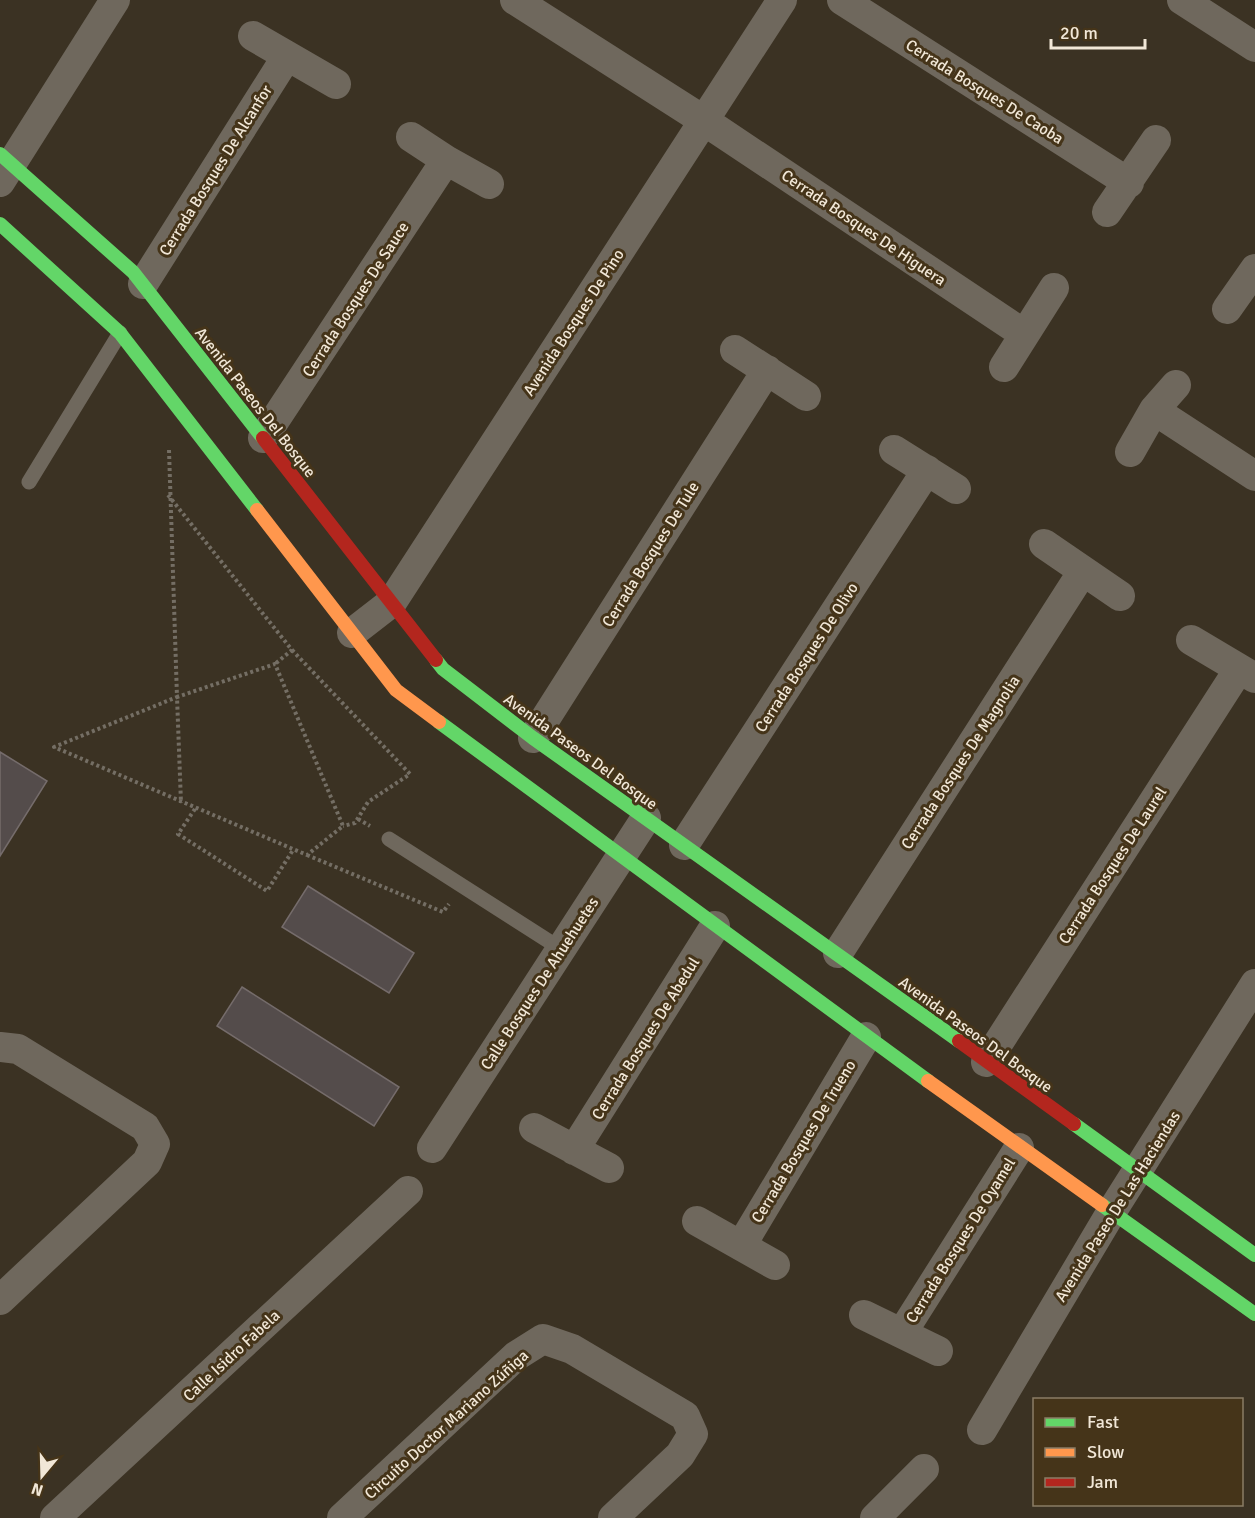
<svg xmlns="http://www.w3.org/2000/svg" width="1255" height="1518" font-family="Signika,sans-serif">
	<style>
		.building { fill: #544c4b; stroke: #756c6b; stroke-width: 1.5 }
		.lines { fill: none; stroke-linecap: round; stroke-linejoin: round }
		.path { stroke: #746e64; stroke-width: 4; stroke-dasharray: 3 3; stroke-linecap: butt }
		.lane { stroke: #6f685d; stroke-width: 15 }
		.street { stroke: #6f685d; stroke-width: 30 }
		.fast { stroke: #63d668; stroke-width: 14 }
		.slow { stroke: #ff974d; stroke-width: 14 }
		.jam { stroke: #b3261e; stroke-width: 14 }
		.labels { text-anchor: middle; stroke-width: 6; stroke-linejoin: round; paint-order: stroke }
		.street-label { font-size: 16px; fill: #f1e7d7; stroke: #453419 }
	</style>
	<rect width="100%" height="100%" fill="#3b3223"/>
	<path class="building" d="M 0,752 L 47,781 L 0,856 Z
		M 308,886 L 414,953 L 389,993 L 282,927 Z
		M 242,987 L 399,1087 L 374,1126 L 217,1026 Z"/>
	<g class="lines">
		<path class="path" d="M 169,450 L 177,697 L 54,747 L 307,855 L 343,826 L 275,664 L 177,697 L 181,803
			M 168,495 L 292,650 L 275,664
			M 292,650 L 410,774 L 368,802 L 355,823 L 343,826
			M 195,809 L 178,834 L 267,891 L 293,850
			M 358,819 L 370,826
			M 307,855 L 443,912 L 449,904"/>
		<path class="lane" d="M 29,482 L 120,333
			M 389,839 L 561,949"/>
		<path class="street" d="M 515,0 L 703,120 L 1024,334
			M 842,0 L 1129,183
			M 1182,0 L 1255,47
			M 253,36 L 336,84
			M 411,137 L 446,160 L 489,184
			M 0,182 L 115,0
			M 1107,212 L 1156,140
			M 143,284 L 287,56
			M 1227,309 L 1255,269
			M 735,350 L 806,396
			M 1004,367 L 1054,288
			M 1154,410 L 1255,476
			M 263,438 L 446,160
			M 894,450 L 956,489
			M 1130,452 L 1154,410 L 1176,385
			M 1044,544 L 1120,596
			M 352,633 L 392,602 L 782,0
			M 1191,640 L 1255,678
			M 533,738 L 767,370
			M 684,845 L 927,470
			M 838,953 L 1083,571
			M 0,1047 L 18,1049 L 145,1127 L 155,1144 L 147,1162 L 0,1300
			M 986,1062 L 1239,669
			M 534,1128 L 609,1168
			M 432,1148 L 646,818
			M 574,1150 L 715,926
			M 697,1221 L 775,1265
			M 741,1246 L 866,1037
			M 864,1315 L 938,1351
			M 902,1333 L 1019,1148
			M 982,1430 L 1112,1211 L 1255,984
			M 55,1518 L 408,1191
			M 342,1518 L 516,1356 L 543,1339 L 572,1349 L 685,1416 L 693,1434 L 680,1455 L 613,1518
			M 875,1518 L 924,1469"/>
		<path class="fast" d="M 0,154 L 133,272 L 263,438
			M 0,224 L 120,333 L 257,510
			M 436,660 L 443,669 L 533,738 L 959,1041
			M 439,722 L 928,1081
			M 1074,1124 L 1255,1255
			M 1102,1205 L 1255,1314"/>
		<path class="slow" d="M 257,510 L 396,690 L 439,722
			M 928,1081 L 1102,1205"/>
		<path class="jam" d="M 263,438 L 436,660
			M 959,1041 L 1074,1124"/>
	</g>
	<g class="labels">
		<g class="street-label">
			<text transform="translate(985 91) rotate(32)" y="6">Cerrada Bosques De Caoba</text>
			<text transform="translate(215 170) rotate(-58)" y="6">Cerrada Bosques De Alcanfor</text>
			<text transform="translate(864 227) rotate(34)" y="6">Cerrada Bosques De Higuera</text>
			<text transform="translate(355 299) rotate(-57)" y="6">Cerrada Bosques De Sauce</text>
			<text transform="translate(573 322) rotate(-57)" y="6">Avenida Bosques De Pino</text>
			<text transform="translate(256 402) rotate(52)" y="6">Avenida Paseos Del Bosque</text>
			<text transform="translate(650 554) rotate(-58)" y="6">Cerrada Bosques De Tule</text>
			<text transform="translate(806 657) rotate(-57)" y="6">Cerrada Bosques De Olivo</text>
			<text transform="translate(581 751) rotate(36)" y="6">Avenida Paseos Del Bosque</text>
			<text transform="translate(960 762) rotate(-57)" y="6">Cerrada Bosques De Magnolia</text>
			<text transform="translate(1112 865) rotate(-57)" y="6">Cerrada Bosques De Laurel</text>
			<text transform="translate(539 983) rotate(-57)" y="6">Calle Bosques De Ahuehuetes</text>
			<text transform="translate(976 1034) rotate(36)" y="6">Avenida Paseos Del Bosque</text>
			<text transform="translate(645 1038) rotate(-58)" y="6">Cerrada Bosques De Abedul</text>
			<text transform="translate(803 1141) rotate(-59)" y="6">Cerrada Bosques De Trueno</text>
			<text transform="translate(1117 1206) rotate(-58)" y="6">Avenida Paseo De Las Haciendas</text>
			<text transform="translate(960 1240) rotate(-58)" y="6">Cerrada Bosques De Oyamel</text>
			<text transform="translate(231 1355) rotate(-43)" y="6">Calle Isidro Fabela</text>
			<text transform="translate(446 1424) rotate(-42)" y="6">Circuito Doctor Mariano Zúñiga</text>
		</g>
	</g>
	<rect x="1033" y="1398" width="210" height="108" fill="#453419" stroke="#8a7c65" stroke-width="1.5"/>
	<rect x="1045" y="1418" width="30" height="9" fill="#63d668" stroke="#8a7c65" stroke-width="1.5"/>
	<text x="1087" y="1428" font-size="18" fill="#f1e7d7">Fast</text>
	<rect x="1045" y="1448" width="30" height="9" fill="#ff974d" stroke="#8a7c65" stroke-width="1.5"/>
	<text x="1087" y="1458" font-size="18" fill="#f1e7d7">Slow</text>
	<rect x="1045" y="1478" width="30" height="9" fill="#b3261e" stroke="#8a7c65" stroke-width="1.5"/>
	<text x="1087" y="1488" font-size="18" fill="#f1e7d7">Jam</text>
	<g transform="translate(42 1476) rotate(199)" stroke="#453419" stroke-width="4.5" paint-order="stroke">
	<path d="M0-4.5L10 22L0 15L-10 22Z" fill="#f1e7d7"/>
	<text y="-9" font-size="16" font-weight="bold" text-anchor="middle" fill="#f1e7d7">N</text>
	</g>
	<path d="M1051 39v9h94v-9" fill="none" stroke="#f1e7d7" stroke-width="3"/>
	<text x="1060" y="39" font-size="18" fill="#f1e7d7" stroke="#453419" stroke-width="4.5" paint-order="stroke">20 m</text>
</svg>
